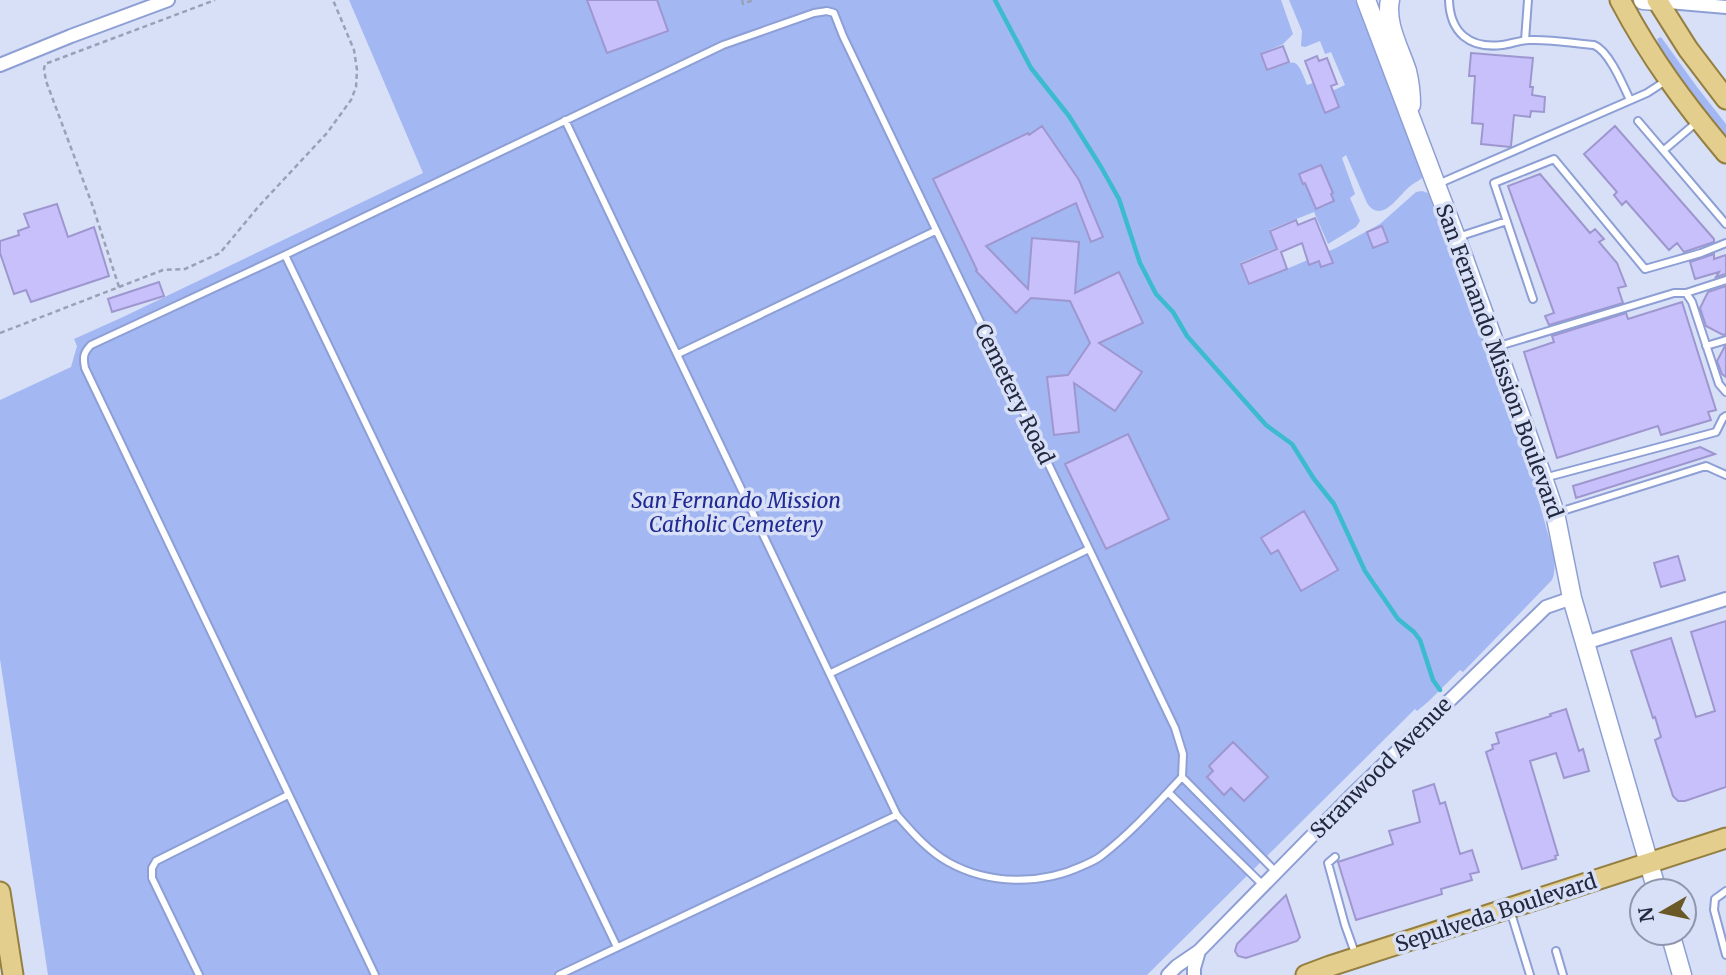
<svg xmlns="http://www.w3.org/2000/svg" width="1726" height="975" font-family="Merriweather,serif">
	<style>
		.green { fill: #a3b7f3 }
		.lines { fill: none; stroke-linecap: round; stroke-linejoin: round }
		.stream { stroke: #3cbbcf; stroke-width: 4.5 }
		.building { fill: #c8c0fb; stroke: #9e97cf; stroke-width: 2 }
		.service-casing { stroke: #8d9fd5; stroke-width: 10 }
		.minor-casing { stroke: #8d9fd5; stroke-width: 16 }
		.secondary-casing { stroke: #8d9fd5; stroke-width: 21 }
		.primary-casing { stroke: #947f41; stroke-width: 23 }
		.path { stroke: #9aa1b7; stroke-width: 2.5; stroke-dasharray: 5 3.5; stroke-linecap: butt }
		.service { stroke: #fff; stroke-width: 6 }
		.minor { stroke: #fff; stroke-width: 12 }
		.secondary { stroke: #fff; stroke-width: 18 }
		.primary { stroke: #e3ce8e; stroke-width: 19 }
		.labels { text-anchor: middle; stroke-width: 7; stroke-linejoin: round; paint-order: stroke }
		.street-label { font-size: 21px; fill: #22283e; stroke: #d8e0f7 }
		.park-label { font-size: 21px; font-style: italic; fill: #202a92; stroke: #d8e0f7 }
	</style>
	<rect width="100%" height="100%" fill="#d8e0f7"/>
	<path class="green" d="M 349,0 L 1281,0 L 1293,34 L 1283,44 L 1260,54 L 1267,71 C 1295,62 1295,53 1307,85 L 1313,83 L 1317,93 L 1330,88 L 1332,91 L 1345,85 L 1331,52 L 1325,54 L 1320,41 L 1305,47 L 1301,46 L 1302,31 L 1289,0 L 1355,0 L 1422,174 L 1422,178 C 1417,182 1412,184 1408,188 C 1397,198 1381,224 1367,203 L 1346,155 L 1342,158 L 1355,194 L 1350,198 L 1360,221 L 1356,227 L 1328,244 L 1314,212 L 1269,230 L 1276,248 L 1240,263 L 1249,285 L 1336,248 L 1380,224 L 1416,192 L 1422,191 L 1428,193 L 1509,408 L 1532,476 L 1554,556 C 1555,563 1555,574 1552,580 L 1463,672 L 1460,670 L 1429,701 L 1417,711 L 1415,709 L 1147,975 L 48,975 L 0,659 L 0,400 L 71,367 L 77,346 L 74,339 L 123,317 L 423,173 Z
		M 1661,37 L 1697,87 L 1726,124 L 1726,138 C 1705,112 1666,70 1657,39 Z"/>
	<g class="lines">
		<path class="stream" d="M 995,0 L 1031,68 L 1069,116 L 1101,167 L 1119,199 L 1140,263 L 1156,294 L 1173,312 L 1187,336 L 1266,425 L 1292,444 L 1314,479 L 1334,504 L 1365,571 L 1398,619 L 1414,632 L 1420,640 L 1433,680 L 1440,690"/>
	</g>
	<path class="building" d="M 587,0 L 657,0 L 668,31 L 607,53 Z
		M 1283,46 L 1289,62 L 1267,70 L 1261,54 Z
		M 1471,53 L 1533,58 L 1530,87 L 1533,87 L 1532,95 L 1545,97 L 1544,112 L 1531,111 L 1530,117 L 1514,115 L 1511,146 L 1510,147 L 1481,144 L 1483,124 L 1472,123 L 1475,76 L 1469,76 Z
		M 1317,56 L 1319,61 L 1327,58 L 1337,84 L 1331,86 L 1339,107 L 1325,113 L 1305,61 Z
		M 1042,126 L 1079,180 L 1103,237 L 1091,242 L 1076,203 L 986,246 L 1028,289 L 1032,238 L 1079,242 L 1075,293 L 1119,272 L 1143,323 L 1099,343 L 1142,372 L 1115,411 L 1074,383 L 1079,432 L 1054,435 L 1047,377 L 1068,375 L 1090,343 L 1070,301 L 1031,298 L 1016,313 L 976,271 L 977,270 L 933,179 L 1028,133 L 1029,135 Z
		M 1615,126 L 1714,239 L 1714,242 L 1684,252 L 1677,243 L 1669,250 L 1626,201 L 1622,205 L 1614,195 L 1617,192 L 1584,154 Z
		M 1321,165 L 1333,193 L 1331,194 L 1334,201 L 1316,209 L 1305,183 L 1303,184 L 1299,174 Z
		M 1540,174 L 1590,233 L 1595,229 L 1604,239 L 1599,242 L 1617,263 L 1626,286 L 1618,288 L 1623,303 L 1549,325 L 1545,316 L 1554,313 L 1508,186 Z
		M 57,204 L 68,237 L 94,227 L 109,276 L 31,302 L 26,290 L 14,294 L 0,253 L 0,241 L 19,235 L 18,231 L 29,227 L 24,214 Z
		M 1315,218 L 1333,263 L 1321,267 L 1319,261 L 1309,265 L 1302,243 L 1281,252 L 1287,269 L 1249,284 L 1241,264 L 1277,249 L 1270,231 L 1296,220 L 1298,225 Z
		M 1382,226 L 1388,242 L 1373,248 L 1367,232 Z
		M 1714,254 L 1714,259 L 1726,255 L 1726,274 L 1716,277 L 1719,272 L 1695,279 L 1690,262 Z
		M 159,282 L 164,296 L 112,312 L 108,299 Z
		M 1726,286 L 1726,334 L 1723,335 L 1706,326 L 1700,308 L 1708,292 Z
		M 1682,302 L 1716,410 L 1708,412 L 1711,420 L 1661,435 L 1658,426 L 1557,458 L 1524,352 L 1554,342 L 1552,336 L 1626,313 L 1628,319 Z
		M 1725,346 L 1726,346 L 1726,377 L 1722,374 L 1717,361 Z
		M 1128,434 L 1169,519 L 1106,549 L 1065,464 Z
		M 1700,447 L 1715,454 L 1576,498 L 1573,486 Z
		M 1304,511 L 1338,570 L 1301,591 L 1278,550 L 1271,554 L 1261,538 Z
		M 1678,556 L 1685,580 L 1661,587 L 1654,563 Z
		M 1726,621 L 1726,787 L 1685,801 L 1678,801 L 1673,796 L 1655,740 L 1661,737 L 1655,717 L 1653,718 L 1631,651 L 1671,638 L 1696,717 L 1715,711 L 1691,632 Z
		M 1566,709 L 1579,751 L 1583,749 L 1589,771 L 1564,778 L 1556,753 L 1530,761 L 1558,855 L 1555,856 L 1556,859 L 1522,869 L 1486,752 L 1493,749 L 1492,745 L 1499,743 L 1496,733 L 1551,716 L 1550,714 Z
		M 1233,742 L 1268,777 L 1244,801 L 1231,788 L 1224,795 L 1207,777 L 1213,771 L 1209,766 Z
		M 1434,784 L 1440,804 L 1445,802 L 1460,854 L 1472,850 L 1479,872 L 1470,874 L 1472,880 L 1441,889 L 1442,894 L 1356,920 L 1338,862 L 1393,844 L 1389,831 L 1420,822 L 1413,791 Z
		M 1286,895 L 1300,937 L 1297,941 L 1246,958 L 1238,956 L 1235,951 L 1237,944 Z"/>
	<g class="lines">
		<defs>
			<path id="service" d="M 1449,0 C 1450,33 1470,49 1502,45 C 1511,44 1520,40 1529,40 C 1550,39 1572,43 1594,45 C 1609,51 1623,85 1630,100
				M 1525,40 L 1528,0
				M 565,120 L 897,815
				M 1638,121 L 1726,224
				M 1664,150 L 1697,122
				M 1438,184 L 1647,93 L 1667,80
				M 1458,237 L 1507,221
				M 285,255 L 617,947
				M 1686,293 L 1726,280
				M 1533,299 L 1494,183 L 1554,159 L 1645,269 L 1701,253 L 1726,243
				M 1499,346 L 1674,293 L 1686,293 L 1692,302 L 1719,384 L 1726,392
				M 1706,346 L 1726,340
				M 678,354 L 935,231
				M 1544,478 L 1716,432 L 1723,418 L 1726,416
				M 1556,513 L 1706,466 L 1726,475
				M 831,673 L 1089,549
				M 1182,777 L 1276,872
				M 1168,792 L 1264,886
				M 1335,857 L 1328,863 L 1345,925 L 1355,953
				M 1726,891 L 1715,899 L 1714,910 L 1726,955
				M 1510,910 L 1530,975
				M 1556,951 L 1563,975
				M 199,975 L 152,878 L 152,868 L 156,861 L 288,795
				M 375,975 L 85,368 C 83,358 83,353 91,345 L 285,255 L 723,45 L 814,13 L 827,11 L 834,13 L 843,36 L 1175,728 L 1183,754 L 1182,777 C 1156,805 1131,833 1101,856 C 1096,860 1089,863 1082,866 C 1041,885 989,885 948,862 C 927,850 912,832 897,815 L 559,975"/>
			<path id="minor" d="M 1657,1 L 1726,7
				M 0,65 L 71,36 L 168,0
				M 1585,643 L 1726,599
				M 1168,975 L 1177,966 L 1199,951 L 1350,797 L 1546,607 L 1572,598
				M 1194,975 L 1194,968 L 1199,951"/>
			<path id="secondary" d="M 1366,0 L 1463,256 L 1543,478 L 1555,513 L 1572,598 L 1657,891
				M 1390,0 C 1385,24 1400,49 1407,71 C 1410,83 1411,94 1411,105
				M 1643,0 L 1657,1
				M 1670,933 L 1682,975"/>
			<path id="primary" d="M 1620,0 C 1650,57 1684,103 1726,153
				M 1657,0 L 1688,49 L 1726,99
				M 0,892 L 13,975
				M 1306,975 L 1330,966 L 1726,838"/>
		</defs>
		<use href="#service" class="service-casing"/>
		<use href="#minor" class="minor-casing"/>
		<use href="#secondary" class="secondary-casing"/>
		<use href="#primary" class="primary-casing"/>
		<path class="path" d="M 742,0 L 743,4 L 753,0
			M 119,287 L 92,204 L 46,81 L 44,69 L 45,64 L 215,0
			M 0,333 L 163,270 L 185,269 L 220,253 L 259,206 L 327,133 L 351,100 L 356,87 L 357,70 L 354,50 L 333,0"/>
		<use href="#service" class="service"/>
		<use href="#minor" class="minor"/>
		<use href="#secondary" class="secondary"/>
		<use href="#primary" class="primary"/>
	</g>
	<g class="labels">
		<g class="street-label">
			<text transform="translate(1499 361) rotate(70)" y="7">San Fernando Mission Boulevard</text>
			<text transform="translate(1014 394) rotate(64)" y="7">Cemetery Road</text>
			<text transform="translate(1381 768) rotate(-45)" y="7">Stranwood Avenue</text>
			<text transform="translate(1496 913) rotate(-18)" y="7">Sepulveda Boulevard</text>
		</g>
		<g class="park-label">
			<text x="736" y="508">San Fernando Mission<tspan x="736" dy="24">Catholic Cemetery</tspan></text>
		</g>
	</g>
	<g transform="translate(1663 912) rotate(261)"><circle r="33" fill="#d8e0f7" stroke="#8f96ad" stroke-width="2"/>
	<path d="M0-5L12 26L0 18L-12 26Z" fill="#6a5926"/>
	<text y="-10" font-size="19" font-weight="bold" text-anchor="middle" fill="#22283e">N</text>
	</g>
</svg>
